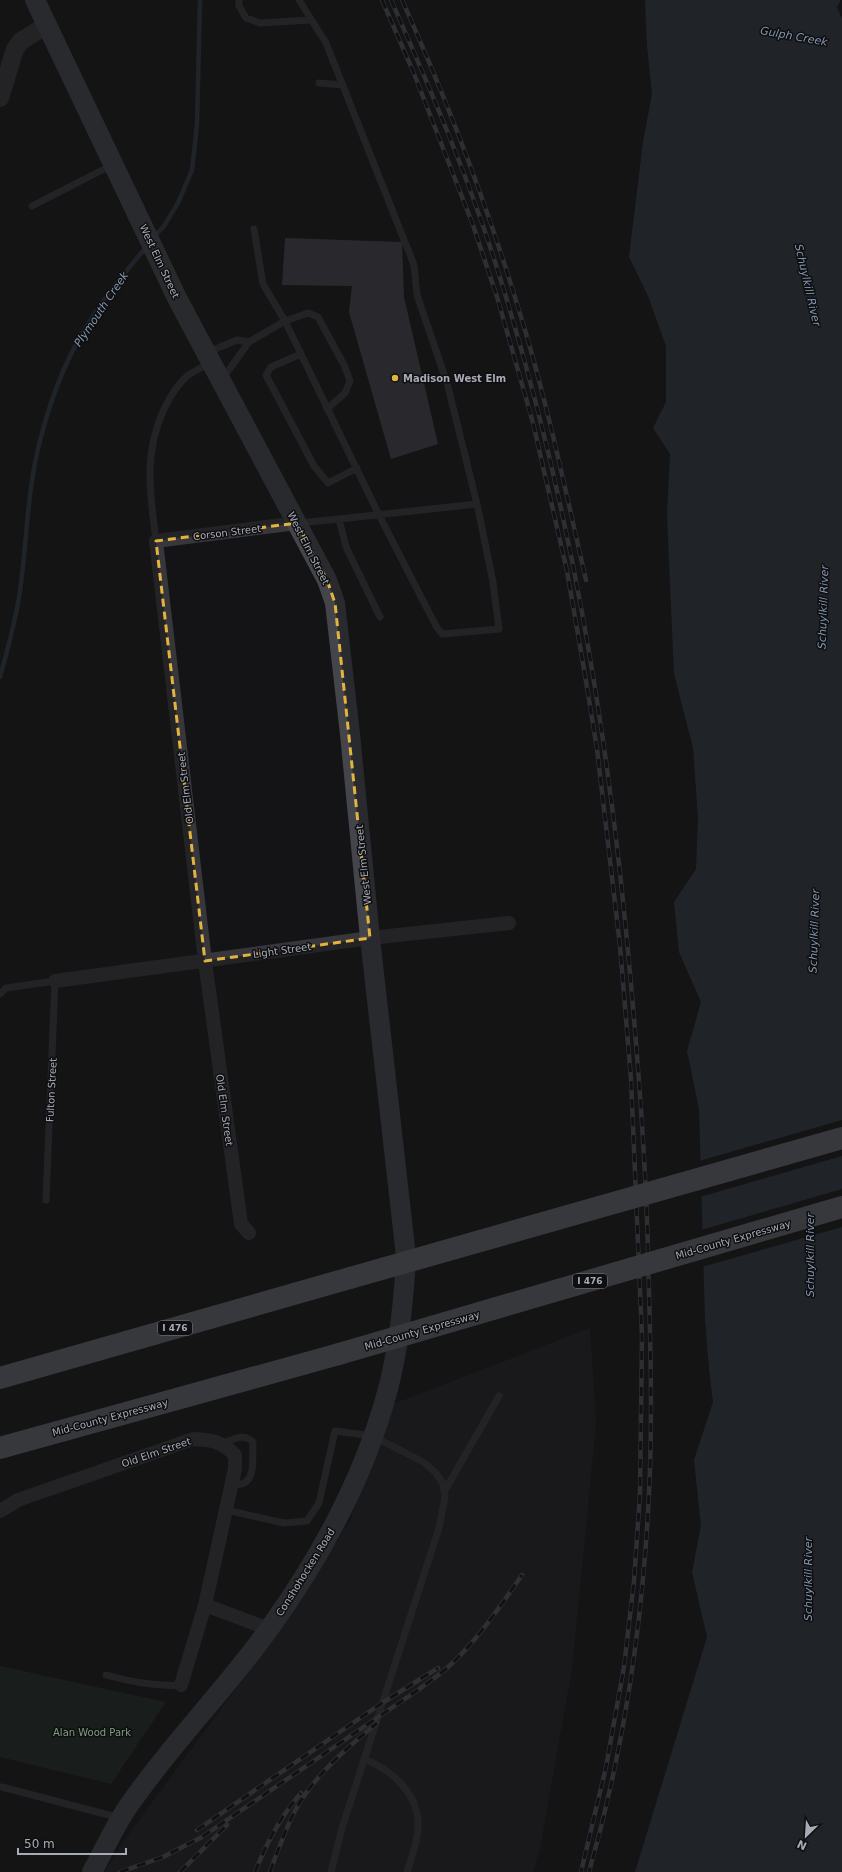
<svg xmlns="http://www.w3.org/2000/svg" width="842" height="1872" font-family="'DejaVu Sans',sans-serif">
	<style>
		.built { fill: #212023 }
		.green { fill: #212822 }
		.water { fill: #2f363e }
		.pier { fill: #141416 }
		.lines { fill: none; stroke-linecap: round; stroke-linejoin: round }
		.stream { stroke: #2f363e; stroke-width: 4.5 }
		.building { fill: #444449 }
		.service { stroke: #36363b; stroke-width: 7 }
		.minor { stroke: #36363b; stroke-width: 14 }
		.tertiary { stroke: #36363b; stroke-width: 18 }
		.secondary { stroke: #44454a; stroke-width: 20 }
		.motorway { stroke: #62646b; stroke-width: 22 }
		.rail-casing { stroke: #4f5055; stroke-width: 4.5 }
		.rail { stroke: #0f0f11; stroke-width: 3; stroke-dasharray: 9; stroke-linecap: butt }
		.motorway-bridge { stroke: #62646b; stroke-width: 22 }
		.marked { fill: none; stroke: #e2b341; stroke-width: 3; stroke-dasharray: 8 5; stroke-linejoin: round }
		.poi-dot { fill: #e2b341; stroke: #0f0f11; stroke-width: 1.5 }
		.labels { text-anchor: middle; stroke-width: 3; stroke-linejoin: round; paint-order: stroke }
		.shield { fill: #0f0f11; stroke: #797c84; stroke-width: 1 }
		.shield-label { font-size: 9px; font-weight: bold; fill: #a7abb5 }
		.street-label { font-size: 10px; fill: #a7abb5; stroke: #0f0f11 }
		.poi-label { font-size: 10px; font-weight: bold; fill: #a7abb5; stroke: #0f0f11; text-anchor: start }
		.park-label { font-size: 10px; fill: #809e83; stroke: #0f0f11 }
		.water-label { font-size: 11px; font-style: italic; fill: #8196ad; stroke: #0f0f11 }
	</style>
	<rect width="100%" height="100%" fill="#141416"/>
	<path class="built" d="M 590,1328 L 596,1424 L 572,1668 L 540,1849 L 533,1872 L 104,1872 L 123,1842 L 287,1619 L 350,1521 L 388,1406 Z"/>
	<path class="green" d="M 0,1666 L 166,1702 L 111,1784 L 0,1757 Z"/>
	<path class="water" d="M 645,0 L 841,0 L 837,7 L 842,19 L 842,1872 L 635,1872 L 707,1637 L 692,1572 L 701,1526 L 694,1460 L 713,1402 L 709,1369 L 705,1320 L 699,1109 L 687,1051 L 701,1002 L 679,952 L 674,902 L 696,869 L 698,818 L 693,748 L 674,674 L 667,515 L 670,454 L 653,428 L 666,402 L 666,346 L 648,296 L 629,257 L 643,142 L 652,94 L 647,46 Z"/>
	<path class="pier" d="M 842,1120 L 842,1156 L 700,1197 L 699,1161 Z
		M 842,1189 L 842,1227 L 702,1267 L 701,1230 Z"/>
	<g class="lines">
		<path class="stream" d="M 154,237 L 164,226 L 178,203 L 192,170 L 197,125 L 200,0
			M 0,677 C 8,648 16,620 20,591 C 27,541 27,490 40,441 C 49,405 63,366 82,334 C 100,302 124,274 147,246"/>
	</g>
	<path class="building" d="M 285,238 L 402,242 L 404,297 L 438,444 L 391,459 L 349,312 L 352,286 L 282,285 Z"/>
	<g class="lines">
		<path class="service" d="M 239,0 L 239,6 L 246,18 L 260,23 L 311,20
			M 319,83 L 343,85
			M 32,206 L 112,165
			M 254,229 L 263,284 L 285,321 L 378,513 L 436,626 L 442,634 L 499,629 L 493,582 L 477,504 L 447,383 L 417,295 L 414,265 L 326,43 L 299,0
			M 208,352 L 237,340 L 249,342
			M 301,354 L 271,367 L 266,375 L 314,466 L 328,483 L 357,468
			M 223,378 L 249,342 L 285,321 L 308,313 L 318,317 L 344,365 L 350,381 L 345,393 L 327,409
			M 339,519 L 477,504
			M 298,523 L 339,519 L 346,547 L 380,617
			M 156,541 C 150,492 143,455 164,409 C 170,397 177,385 187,376 C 194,371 203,367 211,362
			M 0,994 L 6,988 L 55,981 L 46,1200
			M 222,1444 C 232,1440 243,1432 253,1442 C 252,1452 256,1478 244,1483 C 240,1485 235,1485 231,1485
			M 444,1492 L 499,1396
			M 226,1510 L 284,1523 L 307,1521 L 319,1503 L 335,1431 L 373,1436 L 425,1463 L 436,1473 L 443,1484 L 445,1497 L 439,1528 L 342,1828 L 331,1872
			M 106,1675 C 131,1682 155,1687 181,1685
			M 364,1759 C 390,1769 416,1791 418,1821 C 419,1838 412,1856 407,1872
			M 2,1787 L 120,1818"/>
		<path class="minor" d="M 55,981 L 370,938 L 509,923
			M 249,1233 L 241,1224 L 205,961 L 156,541 L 297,523
			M 0,1511 L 18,1500 L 193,1439 C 212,1440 221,1441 235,1455 L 235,1469 L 205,1605
			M 181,1685 L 205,1605 L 269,1629"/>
		<path class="tertiary" d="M 0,98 L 15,49 L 21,41 L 47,25"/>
		<path class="secondary" d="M 35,0 L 177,298 L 327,580 L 335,603 L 350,734 L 370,938 L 406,1256 C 404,1300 399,1346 388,1389 C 365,1475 321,1557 269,1629 C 226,1689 174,1741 132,1801 C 116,1822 105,1849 92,1872"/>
		<path class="motorway" d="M 0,1378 L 350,1278
			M 0,1448 L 339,1354"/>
		<defs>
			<path id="rail" d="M 382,0 L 413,71 L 473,225 L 498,300 L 533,423 L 567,571 L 585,675 L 597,749 L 620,946 L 631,1079 L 642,1337 L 640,1494 L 634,1581 L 624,1667 L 606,1767 L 581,1872
				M 391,0 C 430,88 468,176 497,268 C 571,501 610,742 631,984 C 639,1074 646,1163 648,1253 C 650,1333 653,1413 649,1493 C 643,1621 624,1749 589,1872
				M 402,0 C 447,100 486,202 518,307 C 546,396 565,489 586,580
				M 197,1830 L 382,1703 L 438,1668
				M 120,1872 L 163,1857 L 202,1837 L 418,1690 C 427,1683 438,1676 447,1668 C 477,1641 499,1608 522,1575
				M 180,1872 L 227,1825
				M 255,1872 C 267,1842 280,1817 301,1793
				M 270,1872 C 278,1850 286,1827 297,1807 C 317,1773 347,1748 377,1723"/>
		</defs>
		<use href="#rail" class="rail-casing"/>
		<use href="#rail" class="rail"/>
		<path class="motorway-bridge" d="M 350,1278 L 842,1138
			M 339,1354 L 842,1207"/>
	</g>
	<path d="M0 0H842V1872H0ZM 297,523 L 327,580 L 335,603 L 370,938 L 205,961 L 156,541 Z" fill="#141416" fill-opacity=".55" fill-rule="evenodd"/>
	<path class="marked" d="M 297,523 L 327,580 L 335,603 L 370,938 L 205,961 L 156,541 Z"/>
	<circle class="poi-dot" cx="395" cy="378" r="4"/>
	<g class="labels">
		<g class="shield">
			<rect x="573" y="1274" width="34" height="14" rx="3"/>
			<rect x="158" y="1321" width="34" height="14" rx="3"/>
		</g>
		<g class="shield-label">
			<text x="590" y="1284">I 476</text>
			<text x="175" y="1331">I 476</text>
		</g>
		<g class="street-label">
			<text transform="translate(160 261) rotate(65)" y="4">West Elm Street</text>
			<text transform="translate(227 532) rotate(-7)" y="4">Corson Street</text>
			<text transform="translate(309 548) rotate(63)" y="4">West Elm Street</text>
			<text transform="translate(185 788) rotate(-97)" y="4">Old Elm Street</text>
			<text transform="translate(363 865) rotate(-96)" y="4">West Elm Street</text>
			<text transform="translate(282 950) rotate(-8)" y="4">Light Street</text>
			<text transform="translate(51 1090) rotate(-87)" y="4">Fulton Street</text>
			<text transform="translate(225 1110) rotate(82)" y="4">Old Elm Street</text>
			<text transform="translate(733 1239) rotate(-16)" y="4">Mid-County Expressway</text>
			<text transform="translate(422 1330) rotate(-16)" y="4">Mid-County Expressway</text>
			<text transform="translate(110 1417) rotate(-15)" y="4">Mid-County Expressway</text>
			<text transform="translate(156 1452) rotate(-19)" y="4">Old Elm Street</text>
			<text transform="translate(305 1572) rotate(-58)" y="4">Conshohocken Road</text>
		</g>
		<g class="poi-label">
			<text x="403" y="382">Madison West Elm</text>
		</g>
		<g class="park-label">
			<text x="92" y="1736">Alan Wood Park</text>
		</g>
		<g class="water-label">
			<text transform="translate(794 36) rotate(10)" y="4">Gulph Creek</text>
			<text transform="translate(808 285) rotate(77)" y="4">Schuylkill River</text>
			<text transform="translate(101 309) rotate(-56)" y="4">Plymouth Creek</text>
			<text transform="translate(823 607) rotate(-88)" y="4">Schuylkill River</text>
			<text transform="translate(814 931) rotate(-88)" y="4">Schuylkill River</text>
			<text transform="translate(810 1255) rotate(-90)" y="4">Schuylkill River</text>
			<text transform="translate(808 1579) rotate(-90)" y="4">Schuylkill River</text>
		</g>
	</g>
	<g transform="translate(806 1836) rotate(205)" stroke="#0f0f11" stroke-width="3" paint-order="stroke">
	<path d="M0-3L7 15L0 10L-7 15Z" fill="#a7abb5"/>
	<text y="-6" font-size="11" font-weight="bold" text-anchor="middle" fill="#a7abb5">N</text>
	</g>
	<path d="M18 1848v6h108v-6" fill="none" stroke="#a7abb5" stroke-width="2"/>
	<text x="24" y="1848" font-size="12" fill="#a7abb5" stroke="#0f0f11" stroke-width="3" paint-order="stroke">50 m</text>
</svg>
